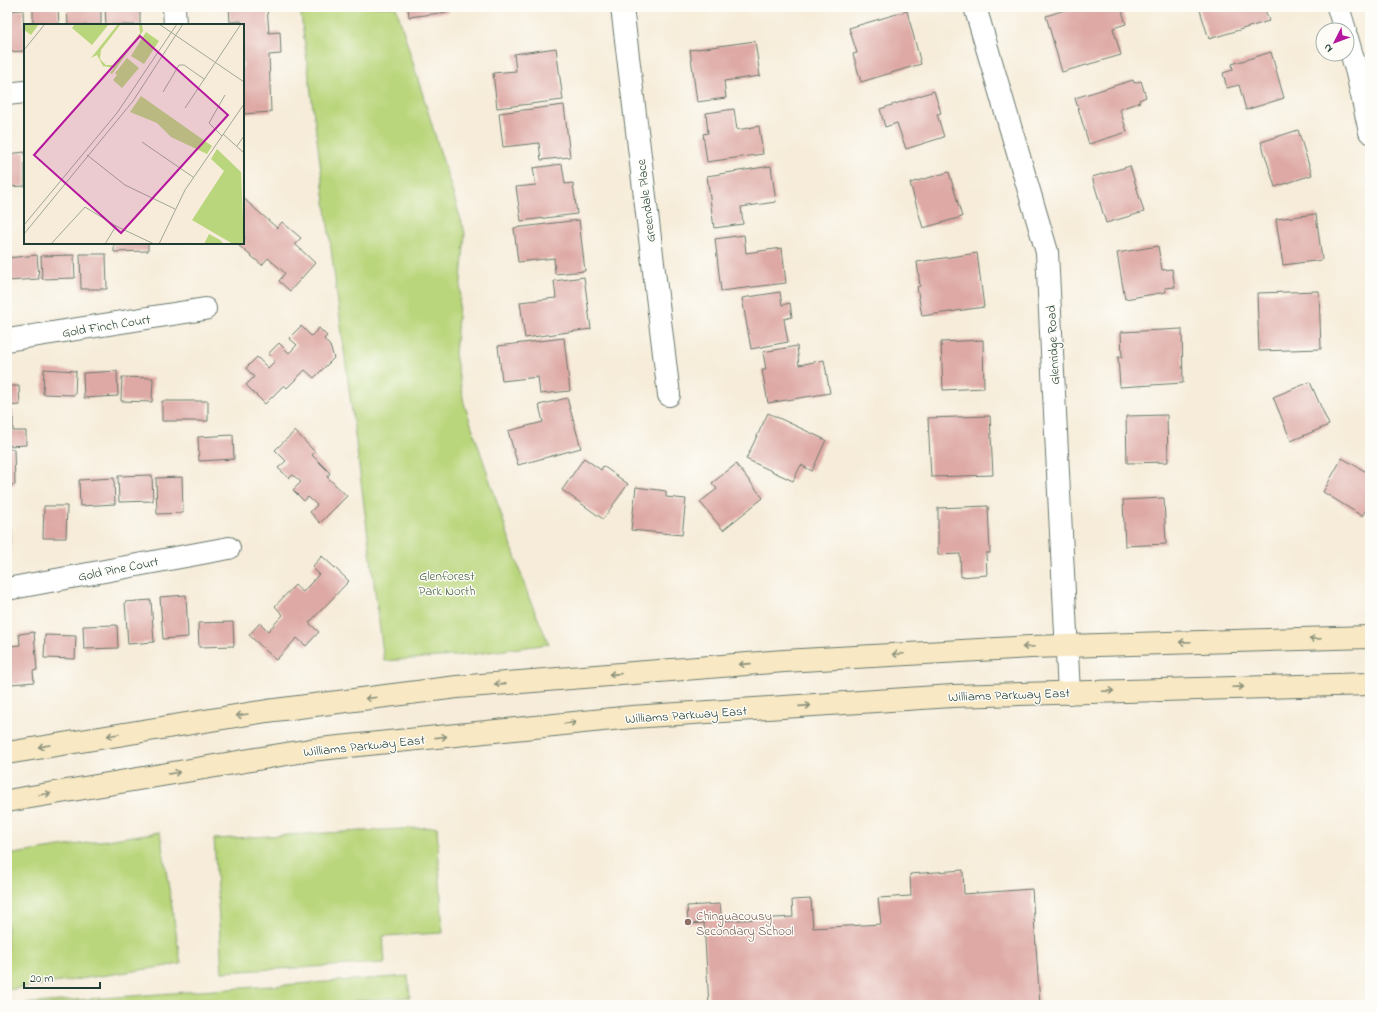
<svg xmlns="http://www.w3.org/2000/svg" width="1377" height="1012" font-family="'Indie Flower',sans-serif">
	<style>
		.green { fill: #bad67c; stroke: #6c8a58 }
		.building { fill: #dea9a4 }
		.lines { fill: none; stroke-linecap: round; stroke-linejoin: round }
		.street-casing { stroke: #6a7a6e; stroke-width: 24 }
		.secondary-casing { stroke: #6a7a6e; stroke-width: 24 }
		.street { stroke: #fff; stroke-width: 22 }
		.secondary { stroke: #f8e8c3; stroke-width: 22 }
		.oneway { stroke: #8c927c }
		.education-dot { fill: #8d6e63; stroke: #fdfcf7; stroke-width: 1.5 }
		.labels { text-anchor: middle; stroke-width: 3; stroke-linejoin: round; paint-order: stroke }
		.street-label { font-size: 13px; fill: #1f3d34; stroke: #fdfcf7 }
		.park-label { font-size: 13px; fill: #466346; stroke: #fdfcf7 }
		.education-label { font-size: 13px; fill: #785e54; stroke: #fdfcf7; text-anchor: start }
		.inset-road { fill: none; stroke: #a0a697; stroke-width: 1 }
		.view { fill: #b5179e; fill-opacity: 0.15; stroke: #b5179e; stroke-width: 2 }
		.inset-edge { fill: none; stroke: #1f3d34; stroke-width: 2 }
	</style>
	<rect width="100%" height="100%" fill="#fdfcf7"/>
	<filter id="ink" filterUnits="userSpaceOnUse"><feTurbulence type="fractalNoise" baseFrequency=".025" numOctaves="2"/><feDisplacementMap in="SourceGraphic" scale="8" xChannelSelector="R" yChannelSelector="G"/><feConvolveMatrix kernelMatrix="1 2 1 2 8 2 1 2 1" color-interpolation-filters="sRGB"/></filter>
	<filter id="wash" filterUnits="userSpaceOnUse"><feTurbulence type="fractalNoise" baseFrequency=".012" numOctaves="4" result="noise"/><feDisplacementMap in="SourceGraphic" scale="16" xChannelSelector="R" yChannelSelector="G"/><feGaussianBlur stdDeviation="0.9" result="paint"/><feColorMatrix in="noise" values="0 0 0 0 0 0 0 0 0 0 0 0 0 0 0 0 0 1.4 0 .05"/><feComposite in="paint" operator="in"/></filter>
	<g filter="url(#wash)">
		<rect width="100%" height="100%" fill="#f6ecd9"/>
		<path class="green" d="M 300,7 L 396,7 L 465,233 L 455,354 L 464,403 L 529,598 L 549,644 L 467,655 L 384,661 Z
			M 437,827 L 443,933 L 383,936 L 385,963 L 222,972 L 214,839 Z
			M 160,832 L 181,964 L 7,990 L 7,855 Z
			M 408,976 L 410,997 L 352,1001 L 357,1005 L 7,1005 Z"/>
		<g id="blocks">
			<path class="building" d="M 33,7 L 58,7 L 59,25 L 33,25 Z
				M 67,7 L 101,7 L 101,25 L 68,25 Z
				M 105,7 L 140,7 L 140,25 L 106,25 Z
				M 229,7 L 267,7 L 269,33 L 280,32 L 281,54 L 269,55 L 271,112 L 243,114 L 243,25 L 241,21 L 230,22 Z
				M 408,7 L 447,7 L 448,12 L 409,17 Z
				M 1074,7 L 1121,7 L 1126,24 L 1113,28 L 1121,55 L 1062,72 L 1046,16 Z
				M 1199,7 L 1264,7 L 1269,21 L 1209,39 Z
				M 23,10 L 25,51 L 7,52 L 7,11 Z
				M 907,11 L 921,64 L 861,82 L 853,54 L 857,53 L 849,28 Z
				M 755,41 L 760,76 L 724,81 L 726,98 L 697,102 L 690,50 Z
				M 556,48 L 563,100 L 497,108 L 493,73 L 516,71 L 514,54 Z
				M 1271,52 L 1284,98 L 1246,110 L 1239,85 L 1227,88 L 1223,73 L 1233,70 L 1232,64 Z
				M 1133,80 L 1134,83 L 1141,81 L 1146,97 L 1139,100 L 1140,102 L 1120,109 L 1127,132 L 1089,144 L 1075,98 Z
				M 934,91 L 941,113 L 937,114 L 944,137 L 906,149 L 897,123 L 885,127 L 880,109 Z
				M 564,105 L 570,157 L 541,160 L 539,143 L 503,147 L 499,113 Z
				M 734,109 L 737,130 L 759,126 L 763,154 L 707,162 L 703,134 L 708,133 L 706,113 Z
				M 1298,130 L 1312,175 L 1275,187 L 1261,142 Z
				M 25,152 L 25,186 L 7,187 L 7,154 Z
				M 562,164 L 565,184 L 573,183 L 577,214 L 521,221 L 516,187 L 536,185 L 533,168 Z
				M 771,166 L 776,202 L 741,207 L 743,224 L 714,228 L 707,176 Z
				M 1130,166 L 1144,212 L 1106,223 L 1092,177 Z
				M 949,172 L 962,217 L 923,228 L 910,183 Z
				M 243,198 L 277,228 L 282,222 L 301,238 L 295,244 L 315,263 L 290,291 L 279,281 L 285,273 L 268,258 L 262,265 L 238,245 L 243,243 L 245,237 L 243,235 Z
				M 1316,214 L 1322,260 L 1283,265 L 1276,219 Z
				M 579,220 L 585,271 L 555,274 L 554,258 L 518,262 L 514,228 Z
				M 744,235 L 746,253 L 782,248 L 786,283 L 721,291 L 715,239 Z
				M 114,243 L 148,243 L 148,251 L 114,252 Z
				M 1158,246 L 1162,270 L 1172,269 L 1175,287 L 1165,288 L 1166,292 L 1125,299 L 1117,253 Z
				M 977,253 L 984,307 L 922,316 L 917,287 L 920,286 L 917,262 Z
				M 80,254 L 106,254 L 107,289 L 81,289 Z
				M 37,255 L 39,279 L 7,281 L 7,258 Z
				M 74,255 L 75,278 L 42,279 L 41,256 Z
				M 584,277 L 591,329 L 525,338 L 520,302 L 556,298 L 554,281 Z
				M 1319,291 L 1321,349 L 1259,351 L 1257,293 Z
				M 780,292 L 782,305 L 790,303 L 792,317 L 784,319 L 788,342 L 751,349 L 742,298 Z
				M 301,326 L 311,336 L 319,328 L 327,336 L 324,339 L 330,346 L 334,358 L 314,378 L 305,370 L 287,388 L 284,385 L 265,404 L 246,385 L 254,377 L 246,368 L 257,357 L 268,368 L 275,361 L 268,354 L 279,343 L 289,353 L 297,345 L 289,338 Z
				M 1182,329 L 1183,383 L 1120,387 L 1118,357 L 1122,357 L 1121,332 Z
				M 564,338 L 570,391 L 540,394 L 538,377 L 502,381 L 498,346 Z
				M 983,340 L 984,388 L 943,390 L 941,342 Z
				M 797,346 L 799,365 L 824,360 L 830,393 L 768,403 L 762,370 L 766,370 L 763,352 Z
				M 44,369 L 76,371 L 75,395 L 43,394 Z
				M 117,371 L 118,396 L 84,398 L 83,373 Z
				M 122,377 L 153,378 L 152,402 L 121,401 Z
				M 1310,382 L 1329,425 L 1291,441 L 1273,397 Z
				M 7,386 L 19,386 L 20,405 L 7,406 Z
				M 567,398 L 581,448 L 518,465 L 508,431 L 543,422 L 539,405 Z
				M 162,401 L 208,401 L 208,421 L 162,421 Z
				M 7,411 L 13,411 L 13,431 L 26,431 L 26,445 L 7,446 Z
				M 768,413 L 826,440 L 812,471 L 801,465 L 793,481 L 746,459 Z
				M 1167,415 L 1168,462 L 1127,463 L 1126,416 Z
				M 990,416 L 993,475 L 931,477 L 928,418 Z
				M 295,431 L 315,452 L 312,455 L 330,473 L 327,477 L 347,496 L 320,523 L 310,512 L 317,505 L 308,497 L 304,501 L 293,490 L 301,482 L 293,475 L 289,478 L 278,468 L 286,461 L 275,450 Z
				M 233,435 L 234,459 L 199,461 L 198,437 Z
				M 7,449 L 14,449 L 15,485 L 7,485 Z
				M 584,458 L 601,470 L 603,466 L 628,484 L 603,519 L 562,490 Z
				M 1342,458 L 1370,474 L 1370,503 L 1362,516 L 1323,492 Z
				M 736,464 L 763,498 L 723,530 L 700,502 L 717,489 L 712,483 Z
				M 152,475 L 153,501 L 119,502 L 118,476 Z
				M 182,477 L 183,513 L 157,514 L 156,478 Z
				M 114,478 L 115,504 L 80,506 L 79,480 Z
				M 636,487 L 666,491 L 666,497 L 686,499 L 682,535 L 631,530 Z
				M 1164,498 L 1166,544 L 1125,546 L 1123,500 Z
				M 44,506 L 67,506 L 66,538 L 43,538 Z
				M 988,506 L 990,553 L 986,553 L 987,575 L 961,577 L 960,554 L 938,555 L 938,508 Z
				M 7,528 L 11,528 L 10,552 L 7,552 Z
				M 322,556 L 349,581 L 309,623 L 319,632 L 306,646 L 297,638 L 276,660 L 249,635 L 260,623 L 268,631 L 283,615 L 275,606 L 295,585 L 303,592 L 319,574 L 312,567 Z
				M 186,595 L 188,637 L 163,639 L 160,597 Z
				M 151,600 L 154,642 L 128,644 L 125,602 Z
				M 233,622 L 234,646 L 199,647 L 198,623 Z
				M 117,625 L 118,648 L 84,649 L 83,626 Z
				M 34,632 L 37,670 L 33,671 L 34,682 L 12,684 L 11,677 L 7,677 L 7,646 L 20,645 L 19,634 Z
				M 45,635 L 76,636 L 75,659 L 44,658 Z
				M 963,870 L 964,894 L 1032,889 L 1040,1005 L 709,1005 L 704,923 L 688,924 L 687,906 L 720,904 L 722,921 L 793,917 L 792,900 L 811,899 L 813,928 L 881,924 L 878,898 L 911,896 L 910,874 Z"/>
		</g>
	</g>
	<g filter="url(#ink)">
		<use href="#blocks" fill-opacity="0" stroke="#6a7a6e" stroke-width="1"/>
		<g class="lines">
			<defs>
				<path id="street" d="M 174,7 L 175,25
					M 622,7 L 669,395
					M 975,7 L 1047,252 L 1069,693
					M 1338,7 L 1345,30
					M 1347,38 L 1357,73 L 1370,132
					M 7,94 L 25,92
					M 7,340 L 205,309
					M 7,589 L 229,548"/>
				<path id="secondary" d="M 7,753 L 267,711 L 457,687 L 784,661 L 1031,647 L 1370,637
					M 7,801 L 310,750 L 632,717 L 952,696 L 1370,684"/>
			</defs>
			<use href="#street" class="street-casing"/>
			<use href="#secondary" class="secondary-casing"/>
			<use href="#street" class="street"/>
			<use href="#secondary" class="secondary"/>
		</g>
		<defs><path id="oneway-shaft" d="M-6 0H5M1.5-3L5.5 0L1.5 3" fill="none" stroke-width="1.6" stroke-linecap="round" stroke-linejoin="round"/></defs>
		<g class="oneway">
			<use href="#oneway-shaft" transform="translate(1315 639) rotate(178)"/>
			<use href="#oneway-shaft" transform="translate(1185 642) rotate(178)"/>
			<use href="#oneway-shaft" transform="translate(1028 647) rotate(177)"/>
			<use href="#oneway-shaft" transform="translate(898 654) rotate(177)"/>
			<use href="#oneway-shaft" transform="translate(745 664) rotate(176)"/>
			<use href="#oneway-shaft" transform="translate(615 674) rotate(176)"/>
			<use href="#oneway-shaft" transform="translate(500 684) rotate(175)"/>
			<use href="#oneway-shaft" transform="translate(1238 687) rotate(-2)"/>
			<use href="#oneway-shaft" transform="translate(1108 691) rotate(-2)"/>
			<use href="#oneway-shaft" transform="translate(371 698) rotate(173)"/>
			<use href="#oneway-shaft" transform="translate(805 706) rotate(-4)"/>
			<use href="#oneway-shaft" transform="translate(242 715) rotate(171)"/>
			<use href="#oneway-shaft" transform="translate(570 723) rotate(-6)"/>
			<use href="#oneway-shaft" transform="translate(113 735) rotate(171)"/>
			<use href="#oneway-shaft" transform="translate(441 737) rotate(-6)"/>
			<use href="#oneway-shaft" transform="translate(44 746) rotate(170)"/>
			<use href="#oneway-shaft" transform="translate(174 773) rotate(-9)"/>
			<use href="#oneway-shaft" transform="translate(45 794) rotate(-9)"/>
		</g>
	</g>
	<circle class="education-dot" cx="688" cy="922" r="4"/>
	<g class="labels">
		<g class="street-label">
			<text transform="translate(645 201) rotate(-97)" y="5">Greendale Place</text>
			<text transform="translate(106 325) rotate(-9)" y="5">Gold Finch Court</text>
			<text transform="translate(1052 345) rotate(-93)" y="5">Glenridge Road</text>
			<text transform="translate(118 568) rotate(-11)" y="5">Gold Pine Court</text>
			<text transform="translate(1009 694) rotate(-2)" y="5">Williams Parkway East</text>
			<text transform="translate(686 714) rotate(-4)" y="5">Williams Parkway East</text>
			<text transform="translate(364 745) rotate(-6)" y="5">Williams Parkway East</text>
		</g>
		<g class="park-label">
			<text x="447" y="580">Glenforest<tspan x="447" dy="15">Park North</tspan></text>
		</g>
		<g class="education-label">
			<text x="696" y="920">Chinguacousy<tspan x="696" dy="15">Secondary School</tspan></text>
		</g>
	</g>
	<g transform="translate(24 24)">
		<rect width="220" height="220" fill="#f6ecd9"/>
		<path d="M 0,0 L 15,0 L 7,11 L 0,6 ZM 51,0 L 85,0 L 68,21 L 48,4 ZM 94,0 L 97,0 L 77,26 L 76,35 L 82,41 L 91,41 L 95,37 L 116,9 L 115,0 L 118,0 L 119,7 L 88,50 L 86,49 L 90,44 L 79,42 L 73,31 L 67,34 ZM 122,8 L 135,17 L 120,40 L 107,32 ZM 103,34 L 115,44 L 98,64 L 89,56 L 93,51 L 91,49 ZM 117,72 L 188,122 L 183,130 L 147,113 L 133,99 L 106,88 ZM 193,125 L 217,148 L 220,220 L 209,220 L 168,196 L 200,147 L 187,135 ZM 185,210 L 196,216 L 200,220 L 180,220 Z" fill="#bad67c"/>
		<path class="inset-road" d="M 135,0 L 220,58M 0,26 L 21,0M 139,68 L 155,41 L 160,41 L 180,55M 161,84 L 217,0M 199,110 L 220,129M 198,112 L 185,99 L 201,71M 118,118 L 169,153M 213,122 L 220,112M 63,131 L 101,161 L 151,185M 0,201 L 93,89 L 153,0M 0,210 L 109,77 L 159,0M 27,220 L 61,183 L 92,202 L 130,220M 81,220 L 92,202M 135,220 L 161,166 L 220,80"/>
		<path class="view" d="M 116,12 L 204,91 L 97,209 L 10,131 Z"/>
		<rect width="220" height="220" class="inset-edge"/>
	</g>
	<rect width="1377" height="1012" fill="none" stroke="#fdfcf7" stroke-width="24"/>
	<g transform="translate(1335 42) rotate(228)"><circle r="19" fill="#fdfcf7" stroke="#a4b0a9"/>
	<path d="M0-3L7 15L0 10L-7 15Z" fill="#b5179e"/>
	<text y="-6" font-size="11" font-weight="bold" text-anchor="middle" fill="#1f3d34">N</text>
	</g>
	<path d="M24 982v6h76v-6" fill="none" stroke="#1f3d34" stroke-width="2"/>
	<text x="30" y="982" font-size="12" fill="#1f3d34" stroke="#fdfcf7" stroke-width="3" paint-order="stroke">20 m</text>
</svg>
